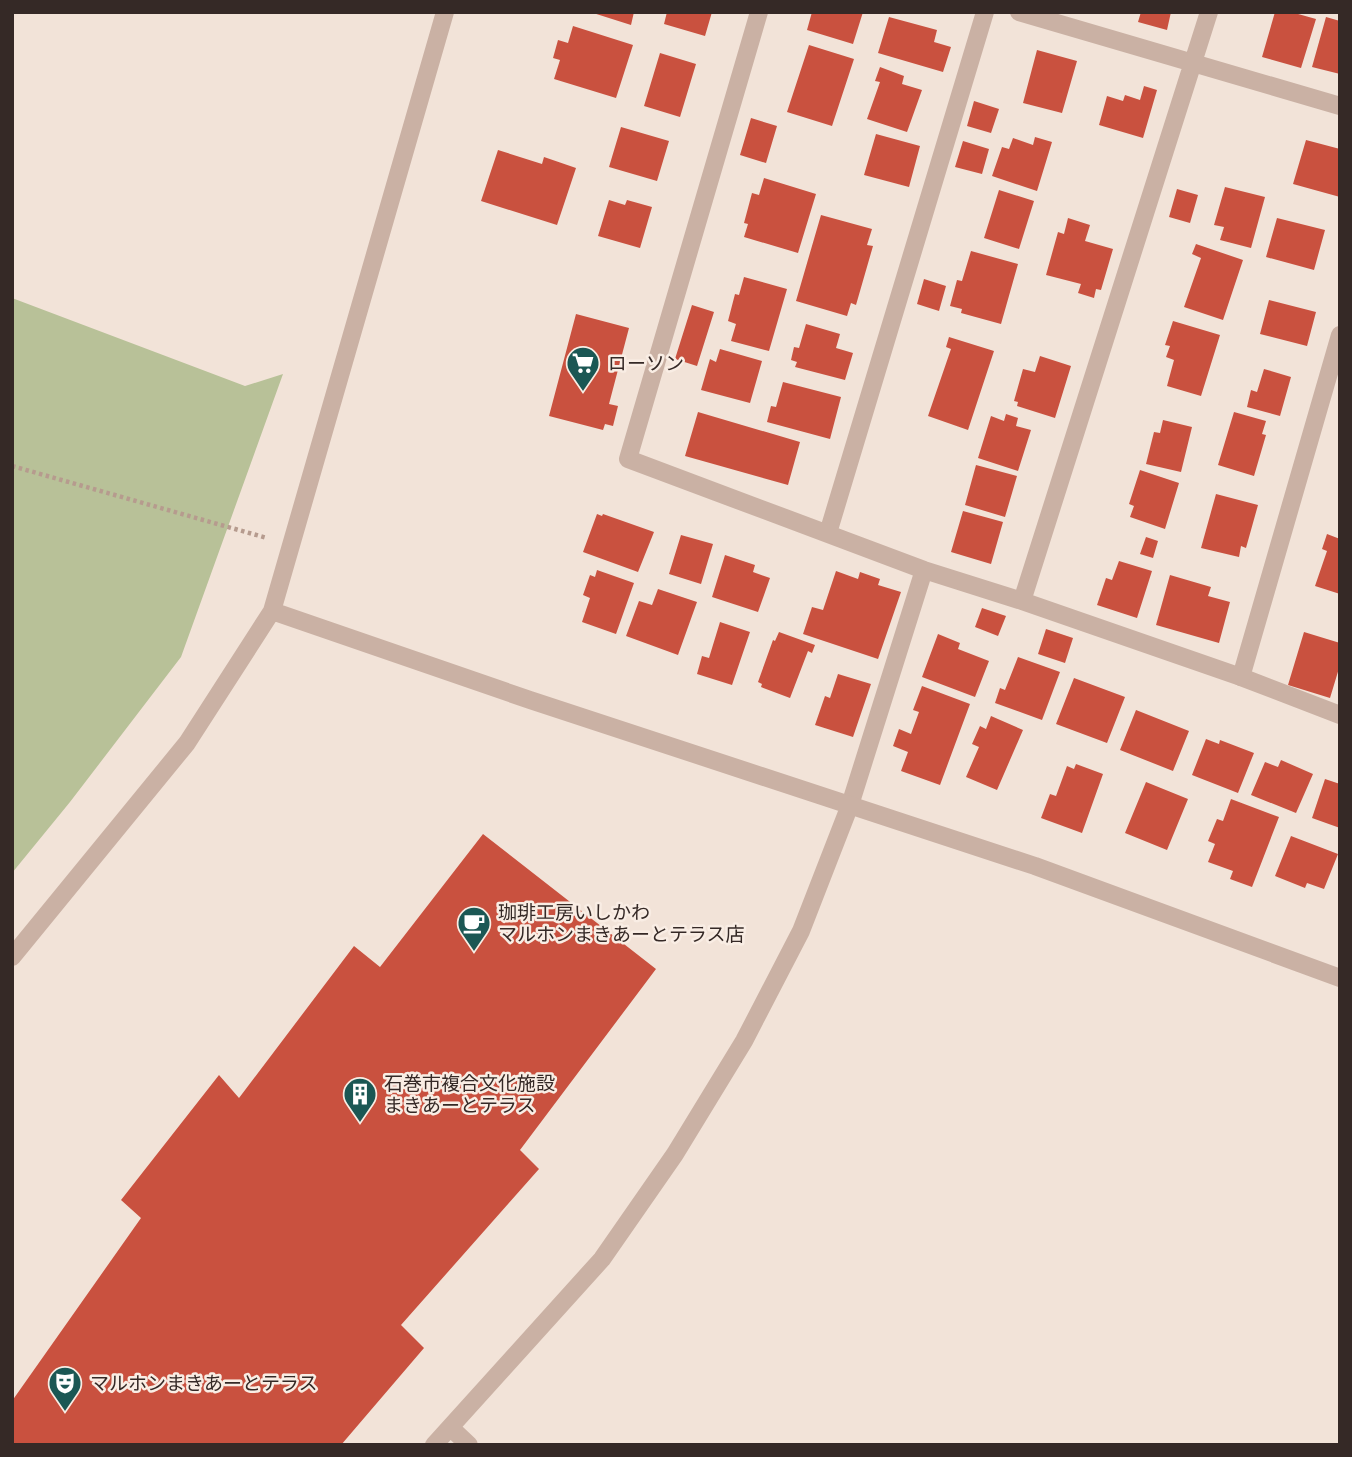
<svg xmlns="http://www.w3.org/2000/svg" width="1352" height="1457" font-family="'Golos Text','Noto Sans JP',sans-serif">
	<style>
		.grass { fill: #b8c198 }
		.building { fill: #c9513f }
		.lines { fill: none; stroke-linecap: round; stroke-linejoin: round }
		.path { stroke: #b69b8e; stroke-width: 4.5; stroke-dasharray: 3.5 3.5; stroke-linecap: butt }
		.service { stroke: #cab1a4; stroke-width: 18 }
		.minor { stroke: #cab1a4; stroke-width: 18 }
		.tertiary { stroke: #cab1a4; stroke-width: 18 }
		.labels { text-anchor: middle; stroke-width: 5; stroke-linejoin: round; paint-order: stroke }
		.poi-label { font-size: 19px; fill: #352926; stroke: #f9ede4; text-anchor: start }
	</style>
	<rect width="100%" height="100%" fill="#f2e3d8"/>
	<path class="grass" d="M 12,298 L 245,386 L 283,374 L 181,657 L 70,802 L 12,873 Z"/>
	<path class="building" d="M 590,12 L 634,12 L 631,25 Z
		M 667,12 L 712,12 L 705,36 L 664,24 Z
		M 812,12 L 863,12 L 853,44 L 807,30 Z
		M 1141,12 L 1171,12 L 1167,30 L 1138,22 Z
		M 1275,12 L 1291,12 L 1316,19 L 1301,68 L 1262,57 Z
		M 889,17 L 937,30 L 934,42 L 951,47 L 943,72 L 878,53 Z
		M 1326,17 L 1340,21 L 1340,74 L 1312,67 Z
		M 573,26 L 633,45 L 616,98 L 554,79 L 560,60 L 553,58 L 558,40 L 568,43 Z
		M 809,45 L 854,59 L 832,126 L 787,112 Z
		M 1037,50 L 1077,61 L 1062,113 L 1023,103 Z
		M 660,53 L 696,64 L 680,117 L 644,106 Z
		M 880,67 L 904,76 L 902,84 L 922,90 L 907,132 L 867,119 L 880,82 L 875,81 Z
		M 1144,86 L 1157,90 L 1143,138 L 1099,125 L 1107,96 L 1123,101 L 1125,95 L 1140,100 Z
		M 974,101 L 999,109 L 991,133 L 967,126 Z
		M 751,118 L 777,126 L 766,163 L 740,155 Z
		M 621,127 L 669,141 L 657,181 L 609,167 Z
		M 876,134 L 920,146 L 909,187 L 864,175 Z
		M 1035,137 L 1052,142 L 1037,191 L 992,176 L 1002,147 L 1009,149 L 1013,138 L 1033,145 Z
		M 1306,140 L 1340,149 L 1340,197 L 1293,184 Z
		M 963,141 L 989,149 L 982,174 L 955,167 Z
		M 498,150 L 542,164 L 544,157 L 576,168 L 557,225 L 481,201 Z
		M 764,178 L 816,194 L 798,253 L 744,237 L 748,224 L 744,223 L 752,193 L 759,195 Z
		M 1225,187 L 1265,197 L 1251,248 L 1220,240 L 1224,227 L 1214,225 Z
		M 1177,189 L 1198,195 L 1190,223 L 1169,217 Z
		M 999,190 L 1034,201 L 1019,249 L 984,238 Z
		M 609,200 L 625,205 L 627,200 L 652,207 L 640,248 L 598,236 Z
		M 821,215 L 872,229 L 867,245 L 873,246 L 856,305 L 851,303 L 847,316 L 796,301 Z
		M 1068,218 L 1090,225 L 1085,241 L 1113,249 L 1101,290 L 1096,289 L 1094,298 L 1078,293 L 1081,284 L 1046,275 L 1058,232 L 1064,234 Z
		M 1277,218 L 1325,230 L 1314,270 L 1266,257 Z
		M 1196,244 L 1243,260 L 1223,320 L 1184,307 L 1201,258 L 1192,254 Z
		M 971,251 L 1018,264 L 1001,324 L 961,313 L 962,309 L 950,306 L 957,280 L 962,281 Z
		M 744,277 L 787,289 L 769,351 L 731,341 L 736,324 L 728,321 L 735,294 L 739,295 Z
		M 924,279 L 946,286 L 939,311 L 917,304 Z
		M 1269,300 L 1316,312 L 1307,346 L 1260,334 Z
		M 692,305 L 714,312 L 697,366 L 675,359 Z
		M 576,314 L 629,328 L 609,404 L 618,406 L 613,426 L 605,424 L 603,430 L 549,416 Z
		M 1173,321 L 1220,335 L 1201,396 L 1167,386 L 1174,360 L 1166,357 L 1170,346 L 1165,345 Z
		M 806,324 L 840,334 L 836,348 L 853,353 L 845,380 L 795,367 L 797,362 L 791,360 L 794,347 L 799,348 Z
		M 949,337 L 994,351 L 968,430 L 928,416 L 951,349 L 946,347 Z
		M 720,349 L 762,361 L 750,403 L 701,390 L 710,359 L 716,362 Z
		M 1040,356 L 1071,366 L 1055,418 L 1017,406 L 1018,402 L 1014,401 L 1023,369 L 1035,372 Z
		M 1264,369 L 1291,377 L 1280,416 L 1247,407 L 1251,390 L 1257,392 Z
		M 783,382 L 841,397 L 830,439 L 767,422 L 771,406 L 776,407 Z
		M 698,412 L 800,442 L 788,485 L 685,456 Z
		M 1234,412 L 1266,421 L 1262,434 L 1266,435 L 1254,476 L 1218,465 Z
		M 1006,414 L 1018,418 L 1016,426 L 1031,430 L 1018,471 L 978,458 L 991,416 L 1004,421 Z
		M 1163,420 L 1192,427 L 1181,472 L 1146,464 L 1154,432 L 1160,433 Z
		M 976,465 L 1017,476 L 1005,517 L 965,505 Z
		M 1140,470 L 1179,483 L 1165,529 L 1130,517 L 1134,506 L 1129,504 Z
		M 1216,494 L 1258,505 L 1246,548 L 1241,546 L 1239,557 L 1201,548 Z
		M 963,511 L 1003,522 L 991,564 L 951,552 Z
		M 597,514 L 602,516 L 603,514 L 654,532 L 638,572 L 583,552 Z
		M 1327,534 L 1340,539 L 1340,594 L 1315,586 L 1327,551 L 1322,549 Z
		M 681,535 L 713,544 L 701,584 L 669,574 Z
		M 1146,537 L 1158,541 L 1153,558 L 1140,554 Z
		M 725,555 L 755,565 L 753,572 L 770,578 L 758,612 L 712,597 Z
		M 1119,561 L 1152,571 L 1137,618 L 1097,605 L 1106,578 L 1112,580 Z
		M 597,570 L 634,583 L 616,634 L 582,622 L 590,598 L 583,595 L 590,575 L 595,577 Z
		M 836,571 L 858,579 L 860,572 L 880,579 L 878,585 L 901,592 L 878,659 L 803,634 L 812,607 L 823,610 Z
		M 1170,575 L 1211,587 L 1208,596 L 1230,602 L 1219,643 L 1156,625 Z
		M 658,589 L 697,602 L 678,655 L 626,636 L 639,601 L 652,605 Z
		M 982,608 L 1006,616 L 998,636 L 975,627 Z
		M 720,622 L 750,632 L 732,685 L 697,674 L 702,656 L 709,658 Z
		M 1046,629 L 1073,638 L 1065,663 L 1038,654 Z
		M 779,632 L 815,645 L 812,653 L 808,651 L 790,698 L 761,687 L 762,684 L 758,682 L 773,640 L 775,641 Z
		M 1304,632 L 1340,643 L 1340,665 L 1330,698 L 1288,685 Z
		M 938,634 L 960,643 L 958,649 L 989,661 L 975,697 L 922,677 Z
		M 1018,657 L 1060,672 L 1042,720 L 995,703 L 1000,688 L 1005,690 Z
		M 838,674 L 871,684 L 853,737 L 815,725 L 825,696 L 830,698 Z
		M 1074,678 L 1125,697 L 1107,743 L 1056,724 Z
		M 922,686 L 970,704 L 940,785 L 901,771 L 908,752 L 893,746 L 899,729 L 911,734 L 919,712 L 913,710 Z
		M 1136,710 L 1189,731 L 1173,771 L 1120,750 Z
		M 991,716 L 1023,730 L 997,790 L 966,777 L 979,747 L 972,744 L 980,726 L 986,729 Z
		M 1206,739 L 1219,744 L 1220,740 L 1254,753 L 1238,793 L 1192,775 Z
		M 1281,760 L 1313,774 L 1296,813 L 1251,795 L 1265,762 L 1278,767 Z
		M 1076,764 L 1103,774 L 1082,833 L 1041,818 L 1050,794 L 1056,796 L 1067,766 L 1074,769 Z
		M 1325,779 L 1340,784 L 1340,828 L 1312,818 Z
		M 1146,782 L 1188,799 L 1167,850 L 1125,833 Z
		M 1231,799 L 1279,817 L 1252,887 L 1230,879 L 1233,871 L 1208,862 L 1215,844 L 1208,841 L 1217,819 L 1223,821 Z
		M 483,834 L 656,969 L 520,1150 L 539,1169 L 401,1325 L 424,1348 L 341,1445 L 12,1445 L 12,1401 L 141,1218 L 121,1200 L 219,1075 L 239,1098 L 354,946 L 380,967 Z
		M 1291,836 L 1338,854 L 1324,889 L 1307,883 L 1305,888 L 1275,876 Z"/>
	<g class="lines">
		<path class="path" d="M 12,466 L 267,538"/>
		<path class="service" d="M 1241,677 L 1340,715"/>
		<path class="minor" d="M 759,12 L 628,459 L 924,570 L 1022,601 L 1241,677 L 1340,335
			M 1019,12 L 1340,106
			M 828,533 L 985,12
			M 1022,601 L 1209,12
			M 850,805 L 924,570"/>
		<path class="tertiary" d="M 272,611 L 530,700 L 1035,866 L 1340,978
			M 12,957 L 187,743 L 272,611 L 445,12
			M 451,1428 L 469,1445
			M 434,1445 L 602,1259 L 675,1154 L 744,1041 L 801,931 L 850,805"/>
	</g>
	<defs>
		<symbol id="supermarket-pin" viewBox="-11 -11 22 30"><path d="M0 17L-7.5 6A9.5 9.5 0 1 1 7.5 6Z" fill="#1b5754" stroke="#f9ede4"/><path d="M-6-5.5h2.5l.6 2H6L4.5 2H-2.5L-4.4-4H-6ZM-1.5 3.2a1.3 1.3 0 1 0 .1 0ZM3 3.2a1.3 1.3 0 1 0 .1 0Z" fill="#fff"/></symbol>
		<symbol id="cafe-pin" viewBox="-11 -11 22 30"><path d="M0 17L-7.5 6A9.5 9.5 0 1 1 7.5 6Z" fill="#1b5754" stroke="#f9ede4"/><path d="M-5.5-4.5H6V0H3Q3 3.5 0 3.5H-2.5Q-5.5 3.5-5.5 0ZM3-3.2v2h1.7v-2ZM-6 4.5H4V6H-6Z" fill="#fff"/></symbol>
		<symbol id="building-pin" viewBox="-11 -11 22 30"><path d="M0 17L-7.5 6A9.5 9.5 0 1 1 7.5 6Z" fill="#1b5754" stroke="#f9ede4"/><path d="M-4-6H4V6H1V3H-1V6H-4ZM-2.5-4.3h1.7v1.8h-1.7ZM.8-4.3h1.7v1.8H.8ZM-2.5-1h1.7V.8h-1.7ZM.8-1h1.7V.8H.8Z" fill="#fff"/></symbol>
		<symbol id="theatre-pin" viewBox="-11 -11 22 30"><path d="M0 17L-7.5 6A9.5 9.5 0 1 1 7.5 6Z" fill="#1b5754" stroke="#f9ede4"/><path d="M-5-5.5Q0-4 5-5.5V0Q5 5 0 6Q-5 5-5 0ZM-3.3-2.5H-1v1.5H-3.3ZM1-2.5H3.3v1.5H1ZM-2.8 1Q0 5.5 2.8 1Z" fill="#fff"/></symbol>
	</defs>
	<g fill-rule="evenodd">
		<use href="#supermarket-pin" x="564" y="344" width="38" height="52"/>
		<use href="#cafe-pin" x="455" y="904" width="38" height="52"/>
		<use href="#building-pin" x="341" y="1075" width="38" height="52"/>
		<use href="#theatre-pin" x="46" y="1364" width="38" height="52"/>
	</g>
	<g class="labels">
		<g class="poi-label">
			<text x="608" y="370">ローソン</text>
			<text x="498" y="919">珈琲工房いしかわ<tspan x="498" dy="22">マルホンまきあーとテラス店</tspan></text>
			<text x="384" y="1090">石巻市複合文化施設<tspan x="384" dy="22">まきあーとテラス</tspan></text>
			<text x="90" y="1390">マルホンまきあーとテラス</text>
		</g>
	</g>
	<rect width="1352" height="1457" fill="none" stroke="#352926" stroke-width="28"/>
</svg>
